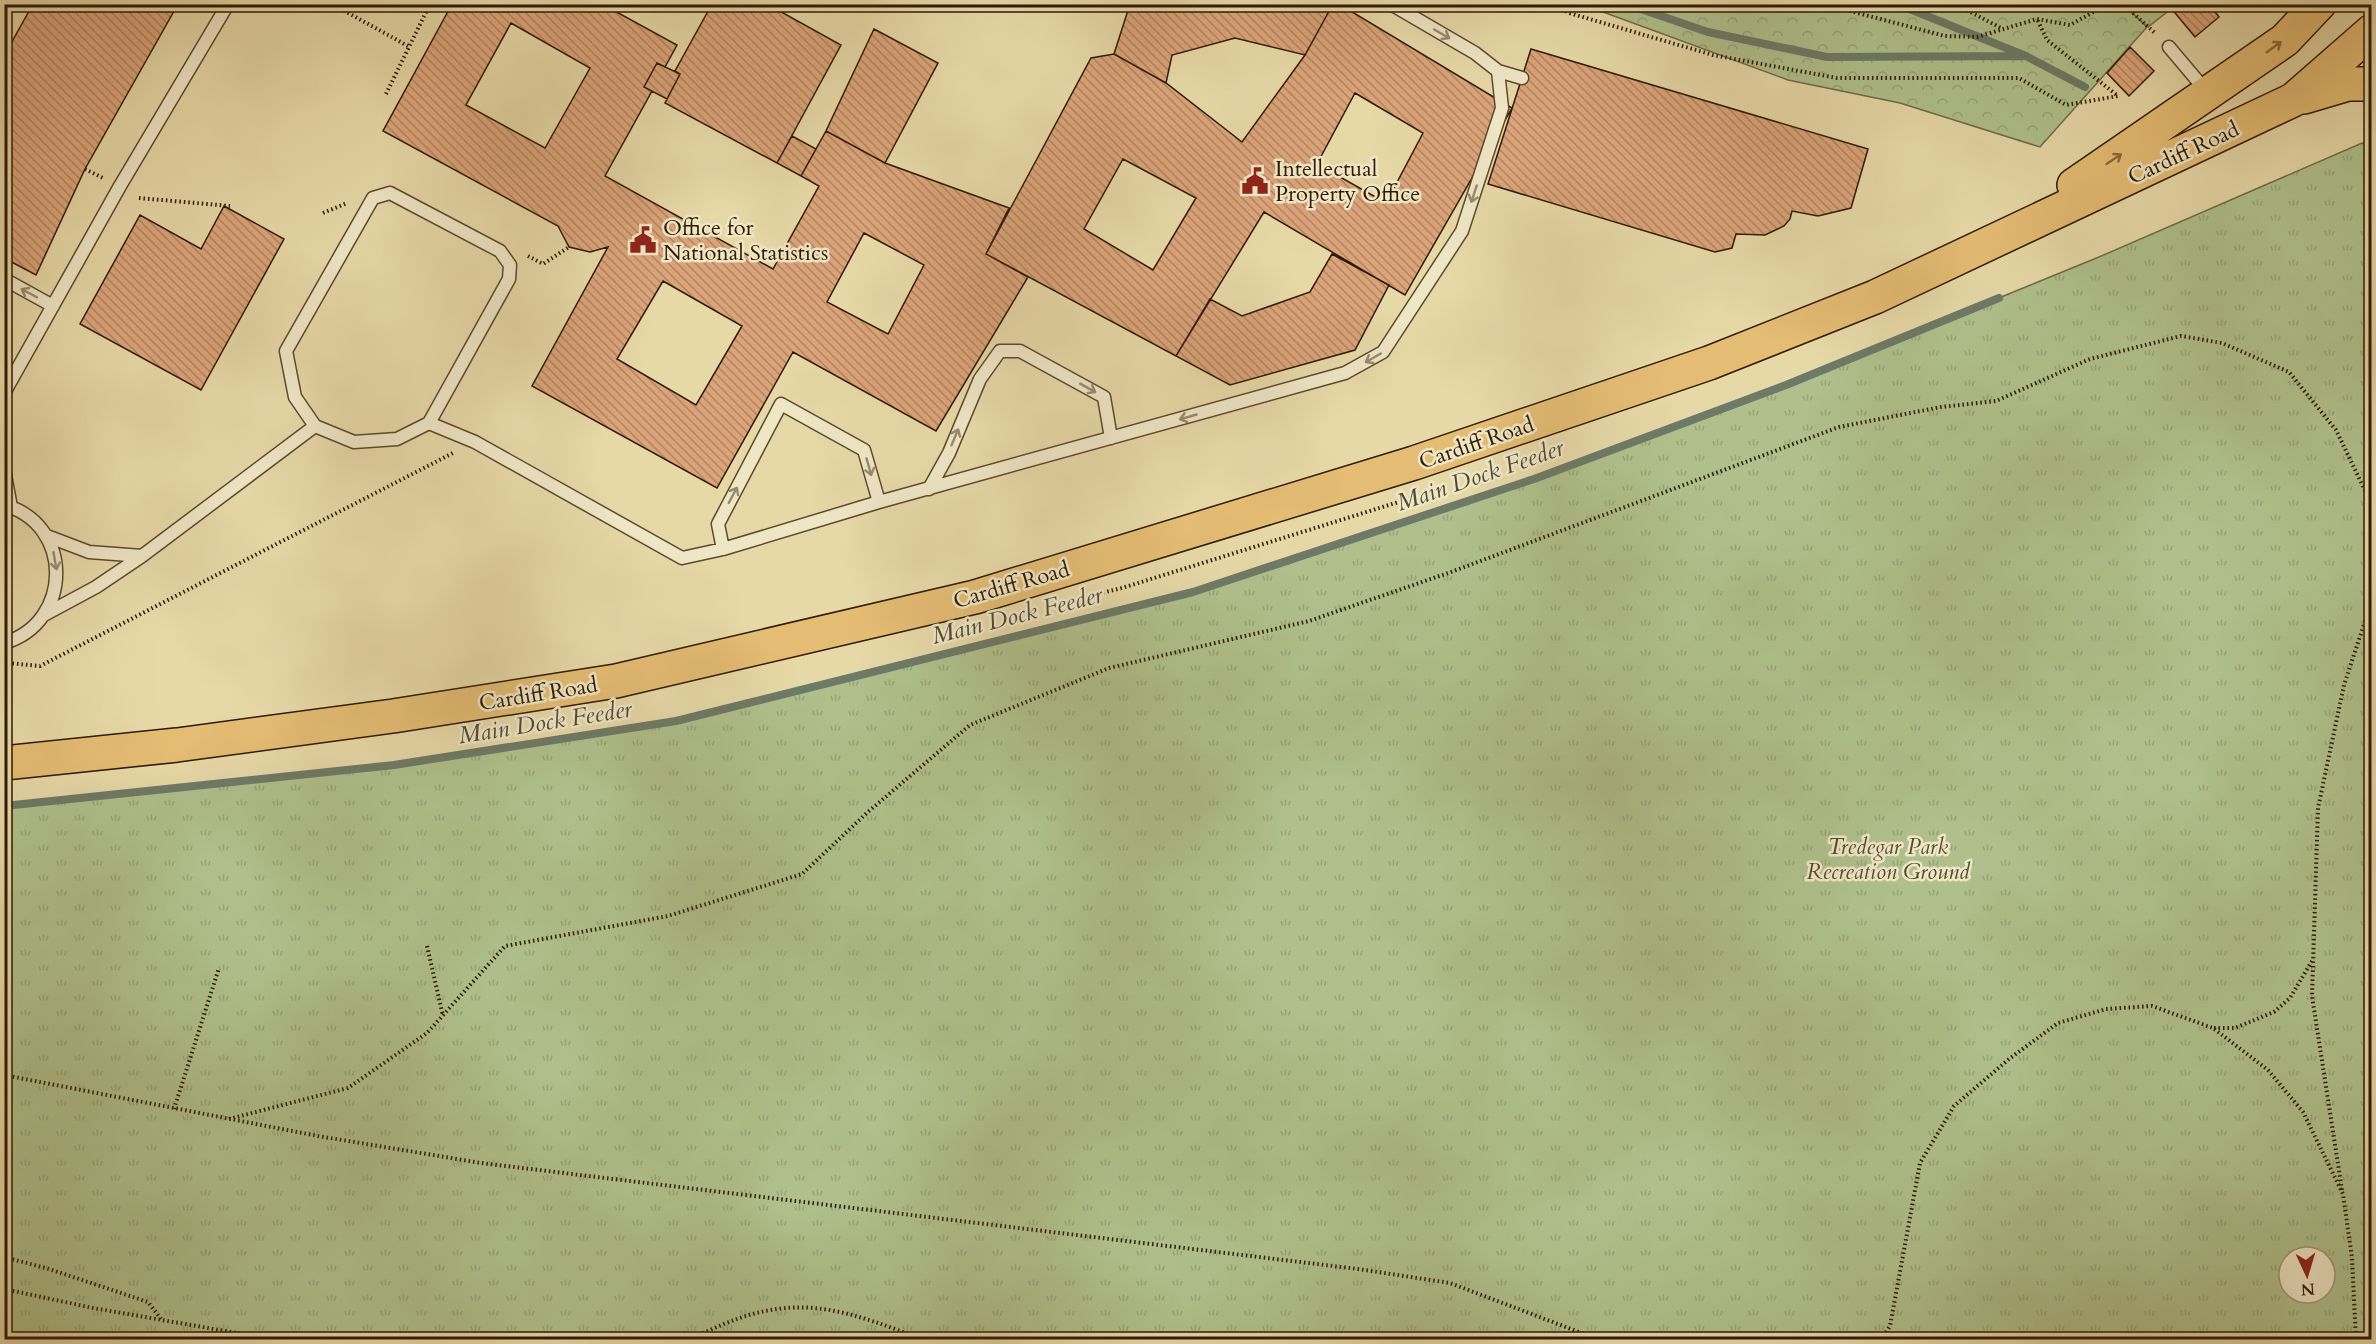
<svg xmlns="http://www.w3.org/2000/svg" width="2376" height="1344" font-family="Cardo,serif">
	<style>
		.forest { fill: url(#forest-crowns); stroke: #6e6d48; stroke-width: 1.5 }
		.park { fill: url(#park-tufts); stroke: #6e6d48; stroke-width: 1.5; fill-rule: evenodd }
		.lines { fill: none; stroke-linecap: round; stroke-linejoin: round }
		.stream { stroke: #6d7a67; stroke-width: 8 }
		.building { fill: url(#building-back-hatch); stroke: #2e1a03; stroke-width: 1.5; fill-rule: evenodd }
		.service-casing { stroke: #5c4a2c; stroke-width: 15 }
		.primary-casing { stroke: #2e1a03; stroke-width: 36 }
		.path { stroke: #2e1a03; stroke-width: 4; stroke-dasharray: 1.5 3; stroke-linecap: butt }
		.service { stroke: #efe6c6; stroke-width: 12 }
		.primary { stroke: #e4bc74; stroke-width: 33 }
		.oneway { stroke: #988a6e }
		.oneway2 { stroke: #896b3c }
		.labels { text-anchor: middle; stroke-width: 5; stroke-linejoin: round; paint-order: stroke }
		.street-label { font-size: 22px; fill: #2e1a03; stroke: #efe6c6 }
		.poi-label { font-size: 22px; fill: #2e1a03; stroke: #efe6c6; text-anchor: start }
		.park-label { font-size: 22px; font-style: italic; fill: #554c2c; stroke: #efe6c6 }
		.water-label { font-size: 24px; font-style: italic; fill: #4e4a35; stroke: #efe6c6 }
	</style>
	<defs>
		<pattern id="forest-crowns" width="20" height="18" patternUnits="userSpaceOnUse" patternTransform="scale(1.5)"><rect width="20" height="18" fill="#afc08c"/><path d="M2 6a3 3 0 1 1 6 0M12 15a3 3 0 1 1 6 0" fill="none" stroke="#97a477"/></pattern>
		<pattern id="park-tufts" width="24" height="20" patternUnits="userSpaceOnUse" patternTransform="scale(1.5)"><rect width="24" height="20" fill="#afc08c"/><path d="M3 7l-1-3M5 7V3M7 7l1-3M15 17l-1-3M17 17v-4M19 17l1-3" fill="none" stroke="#97a477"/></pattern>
		<pattern id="building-back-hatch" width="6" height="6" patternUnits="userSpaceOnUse" patternTransform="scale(1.5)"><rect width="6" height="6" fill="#dba37a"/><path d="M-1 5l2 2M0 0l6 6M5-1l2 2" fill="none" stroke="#b28462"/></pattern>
	</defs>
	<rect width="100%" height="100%" fill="#e7d8a8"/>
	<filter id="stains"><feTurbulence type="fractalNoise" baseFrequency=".00333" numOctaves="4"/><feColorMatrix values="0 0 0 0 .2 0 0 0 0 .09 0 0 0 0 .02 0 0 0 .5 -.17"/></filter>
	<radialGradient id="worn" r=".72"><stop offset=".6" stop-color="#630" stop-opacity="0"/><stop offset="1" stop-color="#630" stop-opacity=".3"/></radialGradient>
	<path class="forest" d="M 2123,4 L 2147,27 L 2040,147 L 1900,103 L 1788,80 L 1584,5 Z"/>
	<path class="park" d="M 2123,5 L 2176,5 L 2148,27 Z
		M 2362,143 L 2372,145 L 2371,1339 L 5,1339 L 5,806 L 394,765 L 676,721 L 1193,592 L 1534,479 L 1786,385 L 2099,257 ZM 2289,1257 L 2325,1257 L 2325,1293 L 2289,1293 Z"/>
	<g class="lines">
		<path class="stream" d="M 1626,4 L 1708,32 L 1827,57 L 2026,56
			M 1897,4 L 2026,56 L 2085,87
			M 4,806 L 394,765 L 676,721 L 1193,592 L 1534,479 L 1786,385 L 1999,298"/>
	</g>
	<path class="building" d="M 33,4 L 178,4 L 85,169 L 36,275 L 4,258 L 4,56 Z
		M 354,4 L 369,4 L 365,11 Z
		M 452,4 L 602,4 L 677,45 L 665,67 L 657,63 L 644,87 L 652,91 L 605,176 L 773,269 L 819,186 L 801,176 L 826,131 L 885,163 L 1009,208 L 986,254 L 1028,277 L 936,431 L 793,352 L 717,488 L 532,386 L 608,247 L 590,252 L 569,247 L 558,226 L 383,131 ZM 511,23 L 590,68 L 545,148 L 466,105 ZM 864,233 L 924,265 L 888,334 L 827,302 ZM 663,281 L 742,326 L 696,405 L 617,359 Z
		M 712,4 L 767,4 L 841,45 L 777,163 L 665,103 L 680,74 L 675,71 Z
		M 1333,4 L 1339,4 L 1512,108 L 1405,295 L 1264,212 L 1176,356 L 986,254 L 1091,58 L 1114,54 L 1166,83 L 1242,142 L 1305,55 ZM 1355,93 L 1423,133 L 1386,203 L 1317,164 ZM 1123,159 L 1196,198 L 1153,270 L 1084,229 Z
		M 1333,4 L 1305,55 L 1235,38 L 1172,55 L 1166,83 L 1114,54 L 1130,4 Z
		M 2176,4 L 2209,4 L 2219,17 L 2195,37 L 2171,8 Z
		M 874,29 L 938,63 L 885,163 L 826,131 Z
		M 2130,47 L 2154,71 L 2129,96 L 2107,73 Z
		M 1531,49 L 1868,149 L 1851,208 L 1818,216 L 1792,211 L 1790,219 L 1784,226 L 1765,235 L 1736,234 L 1732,248 L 1715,252 L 1488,184 Z
		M 657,63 L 680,74 L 667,99 L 644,87 Z
		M 792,136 L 816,149 L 801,176 L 777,163 Z
		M 224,206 L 284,239 L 201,390 L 80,324 L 140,215 L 201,249 Z
		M 1332,254 L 1389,285 L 1355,350 L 1230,385 L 1176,356 L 1210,299 L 1242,316 L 1310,292 Z"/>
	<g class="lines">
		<defs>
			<path id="service" d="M 2169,47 L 2207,92
				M 1498,71 L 1522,78
				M 390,193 L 500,251 L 510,265 L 509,279 L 429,423 L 397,439 L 354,442 L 315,426 L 295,397 L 286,351 L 373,198 Z
				M 4,279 L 53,306
				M 4,393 L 120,186 L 228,4
				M 429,423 L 475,442 L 682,558 L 723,549 L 879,502 L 1345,373 L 1383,352 L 1462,231 L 1502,108 L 1498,71 L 1475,53 L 1391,4
				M 4,470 L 11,507
				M 929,489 L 949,453 L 980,379 L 1000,351 L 1020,351 L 1104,397 L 1111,438
				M 4,505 C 74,524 73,623 4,643
				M 47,536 L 89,552 L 142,556
				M 723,549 L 718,524 L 781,404 L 864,450 L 879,502
				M 44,615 L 96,587 L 142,556 L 315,426"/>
			<path id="primary" d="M 2304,97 L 2348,84 L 2372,84
				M 2074,185 L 2285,40 L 2319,4
				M 4,763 L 177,745 L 393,716 L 616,681 L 975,597 L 1414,463 L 1709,363 L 1875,297 L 2293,100 L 2372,31"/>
		</defs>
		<use href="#service" class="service-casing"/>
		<use href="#primary" class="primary-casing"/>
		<path class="path" d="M 332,4 L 408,46
			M 1554,4 L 1569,13 L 1713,55 L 1837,78 L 2019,78 L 2066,105 L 2118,96 L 2047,40 L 2037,19
			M 1833,4 L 1850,11 L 1945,36 L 1977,37 L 2037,19 L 2070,25 L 2108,4
			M 1955,4 L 2001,28
			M 2123,4 L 2156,34
			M 386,94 L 430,4
			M 85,169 L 103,178
			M 139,198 L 230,206
			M 323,213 L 347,203
			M 528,256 L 543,264 L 569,247
			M 1081,598 L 1122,588 L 1418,496
			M 8,663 L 40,666 L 453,453
			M 427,946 L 443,1016
			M 2214,1028 L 2235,1028 L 2274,1012 L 2290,998 L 2312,961
			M 4,1075 L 318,1136 L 481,1163 L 1358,1269 L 1450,1283 L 1600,1340
			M 174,1109 L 219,968
			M 229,1119 L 348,1088 L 427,1033 L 505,946 L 668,916 L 802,874 L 869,811 L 970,725 L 1109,668 L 1309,621 L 1451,572 L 1839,427 L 1941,407 L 1996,401 L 2090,359 L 2181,336 L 2222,343 L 2289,372 L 2336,430 L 2372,505
			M 2342,1190 L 2312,996 L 2318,808 L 2344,685 L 2372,600
			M 4,1257 L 49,1269 L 148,1302 L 161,1319
			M 4,1289 L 93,1308 L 277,1340
			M 691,1340 C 701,1333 713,1329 724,1324 C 803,1291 851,1313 925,1340
			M 1881,1340 L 1890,1326 L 1920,1163 L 1954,1106 L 2009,1059 L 2058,1023 L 2106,1009 L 2152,1006 L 2213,1028 L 2268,1070 L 2303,1112 L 2343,1194 L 2352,1258 L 2356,1340"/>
		<use href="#service" class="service"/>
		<use href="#primary" class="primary"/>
	</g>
	<defs><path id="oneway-shaft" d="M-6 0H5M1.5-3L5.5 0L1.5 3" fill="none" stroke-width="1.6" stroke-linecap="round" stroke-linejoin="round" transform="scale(1.5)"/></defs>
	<g class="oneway">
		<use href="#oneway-shaft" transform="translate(1442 34) rotate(30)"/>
		<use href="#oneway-shaft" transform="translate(1474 194) rotate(108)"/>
		<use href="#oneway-shaft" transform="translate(29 293) rotate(-152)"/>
		<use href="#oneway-shaft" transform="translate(1373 358) rotate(150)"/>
		<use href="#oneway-shaft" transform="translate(1088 388) rotate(29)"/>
		<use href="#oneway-shaft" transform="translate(1188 417) rotate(164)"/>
		<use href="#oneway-shaft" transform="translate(955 437) rotate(-67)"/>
		<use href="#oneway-shaft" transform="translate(869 467) rotate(74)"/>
		<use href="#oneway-shaft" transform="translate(733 495) rotate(-62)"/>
		<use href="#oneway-shaft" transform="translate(55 561) rotate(80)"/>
	</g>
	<g class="oneway2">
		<use href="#oneway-shaft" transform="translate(2274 47) rotate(-36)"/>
		<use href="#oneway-shaft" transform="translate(2114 159) rotate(-34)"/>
	</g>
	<defs>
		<symbol id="civic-bare" viewBox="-9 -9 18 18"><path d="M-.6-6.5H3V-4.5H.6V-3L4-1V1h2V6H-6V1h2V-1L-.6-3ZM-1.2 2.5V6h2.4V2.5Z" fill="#8f2418" stroke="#efe6c6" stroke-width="2.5" paint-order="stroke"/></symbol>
	</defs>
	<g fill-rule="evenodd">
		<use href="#civic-bare" x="1236" y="162" width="38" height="38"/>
		<use href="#civic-bare" x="624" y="221" width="38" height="38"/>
	</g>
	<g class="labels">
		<g class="street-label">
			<text transform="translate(2183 152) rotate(-25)" y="8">Cardiff Road</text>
			<text transform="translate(1476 442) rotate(-19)" y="8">Cardiff Road</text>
			<text transform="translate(1011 584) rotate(-16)" y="8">Cardiff Road</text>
			<text transform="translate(538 693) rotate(-9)" y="8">Cardiff Road</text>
		</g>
		<g class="poi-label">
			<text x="1275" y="176">Intellectual<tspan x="1275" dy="25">Property Office</tspan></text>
			<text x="663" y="235">Office for<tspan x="663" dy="25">National Statistics</tspan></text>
		</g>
		<g class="park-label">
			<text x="1888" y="854">Tredegar Park<tspan x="1888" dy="25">Recreation Ground</tspan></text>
		</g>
		<g class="water-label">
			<text transform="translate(1480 475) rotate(-19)" y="8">Main Dock Feeder</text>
			<text transform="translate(1017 615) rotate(-14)" y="8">Main Dock Feeder</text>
			<text transform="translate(545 722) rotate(-9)" y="8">Main Dock Feeder</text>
		</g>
	</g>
	<rect width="2376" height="1344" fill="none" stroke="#e7d8a8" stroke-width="24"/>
	<rect x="6" y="6" width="2364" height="1332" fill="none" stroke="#2e1a03" stroke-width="3"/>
	<rect x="12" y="12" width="2352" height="1320" fill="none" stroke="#2e1a03" stroke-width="1.5"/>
	<g transform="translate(2307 1275) rotate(176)"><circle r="28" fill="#efe6c6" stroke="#a29478" stroke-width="1.5"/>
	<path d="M0-4.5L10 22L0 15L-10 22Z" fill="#8f2418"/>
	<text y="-9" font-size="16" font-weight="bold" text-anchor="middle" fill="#2e1a03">N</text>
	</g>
	<rect width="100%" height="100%" filter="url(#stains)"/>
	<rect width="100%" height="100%" fill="url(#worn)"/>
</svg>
